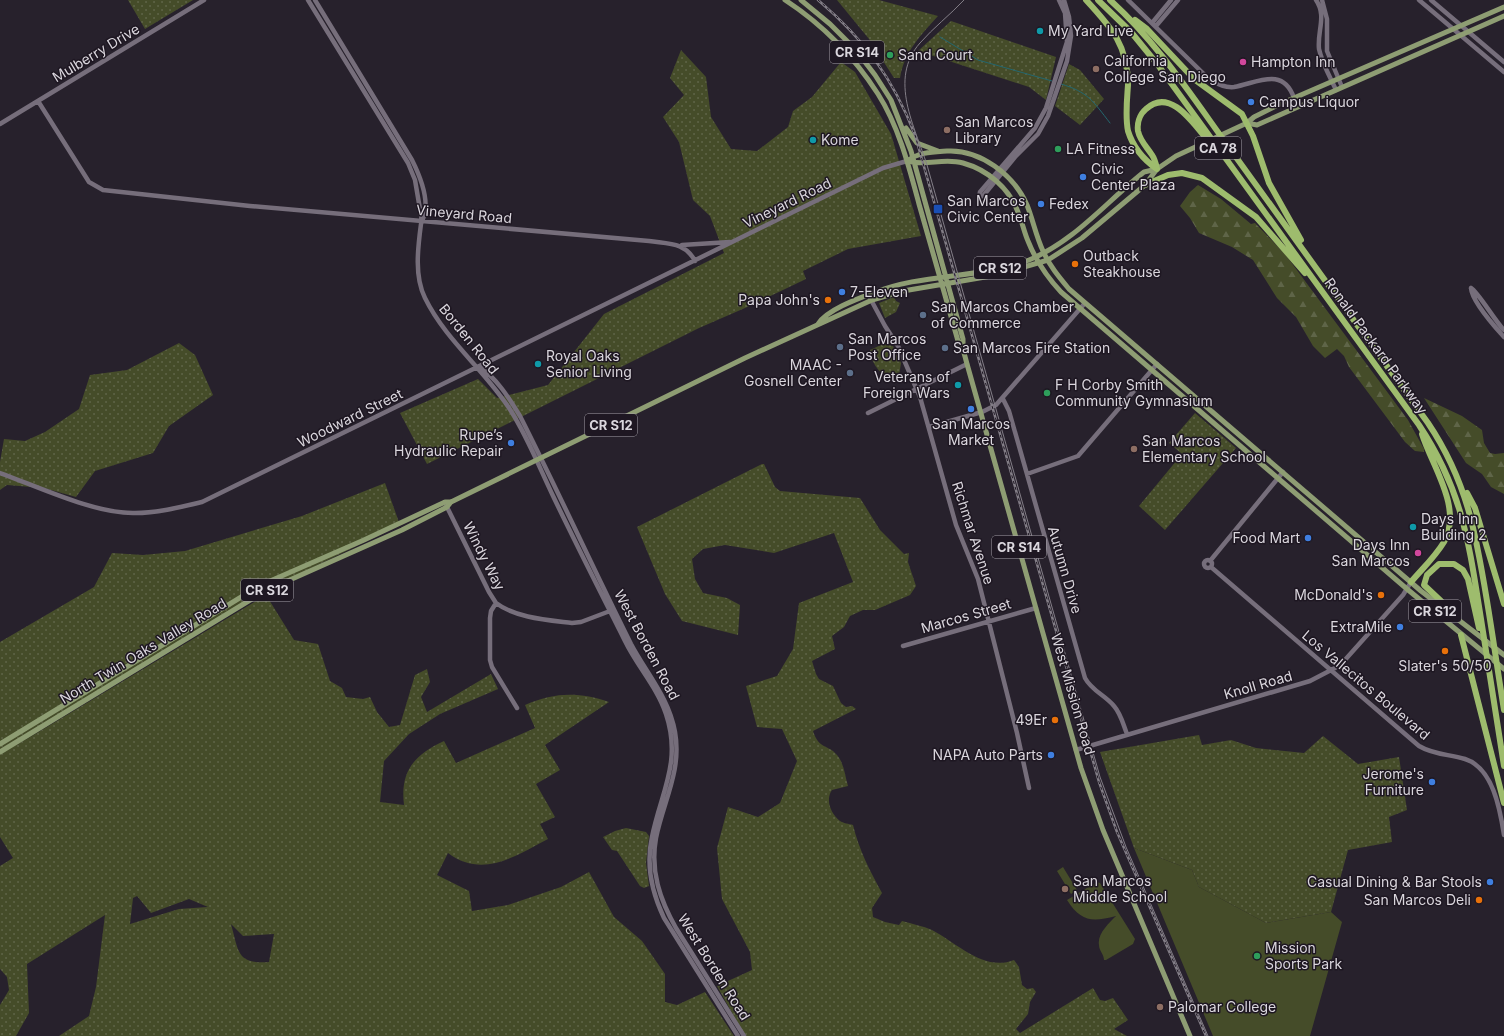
<svg xmlns="http://www.w3.org/2000/svg" width="1504" height="1036" font-family="Inter,sans-serif">
	<style>
		.grass { fill: url(#grass-dots); fill-rule: evenodd }
		.forest { fill: url(#forest-firs) }
		.garden { fill: #454c29 }
		.lines { fill: none; stroke-linecap: round; stroke-linejoin: round }
		.stream { stroke: #24676f; stroke-width: 1 }
		.secondary { stroke: #766e7b; stroke-width: 4.5 }
		.primary { stroke: #8e9d73; stroke-width: 5 }
		.highway { stroke: #9ebc6d; stroke-width: 6 }
		.tram { stroke: #837e87; stroke-width: 1 }
		.rail-casing { stroke: #837e87; stroke-width: 2.5 }
		.rail { stroke: #1e1722; stroke-width: 1; stroke-dasharray: 3; stroke-linecap: butt }
		.culture-dot { fill: #0f9aa8; stroke: #1e1722; stroke-width: 1.5 }
		.leisure-dot { fill: #2e9e5b; stroke: #1e1722; stroke-width: 1.5 }
		.hotel-dot { fill: #d1479c; stroke: #1e1722; stroke-width: 1.5 }
		.education-dot { fill: #8d6e63; stroke: #1e1722; stroke-width: 1.5 }
		.shop-dot { fill: #3f7fe0; stroke: #1e1722; stroke-width: 1.5 }
		.transit-dot { fill: #1a4fb4; stroke: #1e1722; stroke-width: 1.5 }
		.food-dot { fill: #e8710a; stroke: #1e1722; stroke-width: 1.5 }
		.service-dot { fill: #5c6f8a; stroke: #1e1722; stroke-width: 1.5 }
		.labels { text-anchor: middle; stroke-width: 3; stroke-linejoin: round; paint-order: stroke }
		.shield { fill: #1e1722; stroke: #a29da5; stroke-width: 1 }
		.shield-label { font-size: 13px; font-weight: bold; fill: #dad6dd }
		.poi-label { font-size: 14px; fill: #dad6dd; stroke: #1e1722; text-anchor: start }
		.street-label { font-size: 14px; fill: #dad6dd; stroke: #1e1722 }
	</style>
	<defs>
		<pattern id="grass-dots" width="8" height="8" patternUnits="userSpaceOnUse"><rect width="8" height="8" fill="#454c29"/><path d="M2 2h.1M6 6h.1" fill="none" stroke="#5f6548" stroke-width="1.8" stroke-linecap="round"/></pattern>
		<pattern id="forest-firs" width="22" height="20" patternUnits="userSpaceOnUse"><rect width="22" height="20" fill="#454c29"/><path d="M5 1l3.5 6h-7zM16 11l3.5 6h-7z" fill="#5f6548"/></pattern>
	</defs>
	<rect width="100%" height="100%" fill="#27212c"/>
	<path class="grass" d="M 128,0 L 193,0 L 145,29 Z
		M 837,0 L 879,0 L 938,16 C 921,35 904,52 900,78 L 894,78 L 869,39 Z
		M 951,21 L 1056,57 L 1046,100 L 1029,87 L 918,51 Z
		M 681,50 L 706,77 L 711,117 L 731,149 L 757,151 L 788,127 L 793,111 L 812,97 L 841,62 L 855,72 L 891,134 L 921,236 L 848,249 L 803,271 L 806,279 L 745,308 L 699,328 L 427,464 L 400,413 L 478,379 L 497,398 L 548,385 L 604,314 L 724,253 L 710,216 L 693,200 L 679,142 L 663,117 L 684,95 L 670,78 Z
		M 1069,64 L 1080,70 L 1104,99 L 1080,125 L 1055,106 Z
		M 894,297 L 896,301 L 900,303 L 896,312 L 885,318 L 879,303 Z
		M 179,343 L 195,355 L 213,395 L 169,426 L 153,453 L 95,471 L 76,497 L 44,488 L 7,485 L 0,490 L 0,462 L 4,439 L 25,441 L 45,432 L 79,409 L 90,375 L 127,370 Z
		M 883,344 L 893,346 L 901,363 L 898,382 C 882,376 872,367 870,350 Z
		M 1195,413 L 1236,448 L 1165,530 L 1139,506 L 1182,454 L 1169,443 Z
		M 762,464 L 764,464 L 775,487 L 780,491 L 860,498 L 880,530 L 904,554 L 909,553 L 908,562 L 916,586 L 910,595 L 875,610 L 863,610 L 850,616 L 844,627 L 832,636 L 835,649 L 812,661 L 816,674 L 819,679 L 833,686 L 841,703 L 846,707 L 852,706 L 856,709 L 813,731 C 819,750 828,744 837,755 C 844,763 845,776 848,786 L 832,790 C 825,800 831,814 840,821 C 843,823 849,824 853,825 C 859,850 870,871 882,893 L 872,908 L 873,917 L 885,922 L 899,925 L 902,921 C 912,924 923,926 932,930 C 957,943 984,972 1014,960 L 1019,967 L 1022,985 L 1027,989 L 1033,988 L 1036,992 L 1030,1002 L 1028,1014 L 1016,1029 L 1020,1033 L 1093,988 L 1100,1000 L 1105,1001 L 1113,998 L 1128,1020 L 1114,1029 L 1127,1036 L 745,1036 L 717,986 L 752,970 L 750,952 L 722,899 L 717,848 L 728,807 L 758,817 L 780,803 L 797,761 L 782,729 L 757,727 L 746,686 L 777,676 L 793,649 L 799,603 L 853,582 L 834,533 L 774,553 L 725,545 L 703,549 L 692,559 L 695,579 L 703,593 L 727,598 L 740,605 L 738,635 L 682,621 L 665,594 L 637,527 Z
		M 385,483 L 400,525 L 264,591 L 17,745 L 266,595 L 294,640 L 318,644 L 330,681 L 342,688 L 346,697 L 363,699 L 370,697 L 377,712 L 389,727 L 400,725 L 415,675 L 427,669 L 430,682 L 421,697 L 427,712 L 491,674 L 498,689 L 440,714 L 409,734 L 384,761 L 380,802 L 404,805 C 400,771 414,755 444,741 L 456,763 L 535,728 L 525,705 C 555,692 579,692 609,702 L 545,745 L 560,770 L 536,784 L 555,817 L 540,824 L 548,839 C 515,856 483,879 448,853 L 437,875 L 469,891 L 472,911 L 508,905 L 561,887 L 589,872 L 614,917 L 642,941 L 665,974 L 665,1002 L 677,1005 L 705,992 L 734,1036 L 59,1036 L 89,1016 L 96,987 L 105,915 L 27,964 L 29,1013 L 16,1036 L 0,1036 L 0,1005 L 9,990 L 7,977 L 0,969 L 0,866 L 13,858 L 0,837 L 0,642 L 94,587 L 112,553 L 143,555 L 185,551 L 302,516 ZM 137,896 L 151,913 L 189,899 L 208,907 L 179,909 L 130,924 L 133,898 ZM 231,924 L 243,936 L 274,934 L 269,962 C 237,964 239,953 231,924 Z
		M 1199,735 L 1202,745 L 1231,740 L 1256,748 L 1304,753 L 1323,736 L 1358,764 L 1399,757 L 1407,810 L 1389,817 L 1392,842 L 1348,850 L 1331,912 L 1266,923 L 1199,887 L 1192,870 L 1134,848 L 1100,752 Z
		M 626,828 L 646,832 L 649,836 L 646,863 L 649,886 L 644,888 L 640,886 L 617,851 L 612,850 L 603,837 L 615,831 Z"/>
	<path class="forest" d="M 1198,185 L 1221,199 L 1251,224 L 1255,223 L 1285,254 L 1408,420 L 1424,449 L 1424,452 L 1415,451 L 1405,442 L 1349,367 L 1344,356 L 1337,349 L 1325,358 L 1313,346 L 1296,317 L 1277,298 L 1253,260 L 1232,247 L 1199,233 L 1190,218 L 1180,206 L 1190,192 Z
		M 1424,398 L 1462,416 L 1482,430 L 1484,443 L 1490,453 L 1495,454 L 1504,453 L 1504,494 L 1491,487 L 1482,474 L 1466,463 Z"/>
	<path class="garden" d="M 1134,848 L 1192,870 L 1199,887 L 1266,923 L 1331,912 L 1342,922 L 1310,1036 L 1213,1036 Z
		M 1063,867 L 1077,890 L 1071,894 L 1057,871 Z
		M 1097,882 L 1100,883 L 1135,939 L 1133,944 L 1106,960 L 1104,960 C 1104,954 1099,951 1099,945 C 1097,934 1109,923 1116,916 C 1092,922 1081,922 1067,900 Z"/>
	<g class="lines">
		<path class="stream" d="M 940,37 L 978,60 L 1052,81
			M 1061,84 C 1088,92 1093,101 1110,123"/>
		<path class="secondary" d="M 308,0 L 408,163 L 415,180 L 422,221
			M 315,0 L 412,160 C 419,174 428,195 425,212 C 425,216 422,220 421,224 C 418,247 414,276 425,298 C 446,341 486,371 511,411 C 528,438 540,469 554,498 C 577,546 601,593 625,641 C 637,666 657,687 666,714 C 682,762 661,792 652,837 C 646,864 652,893 664,918 L 738,1036
			M 1128,0 L 1210,80 C 1217,84 1225,88 1234,87 C 1257,83 1283,66 1294,98
			M 1316,0 C 1327,16 1317,31 1319,49 C 1322,63 1330,77 1336,90
			M 1322,0 L 1327,19 L 1327,51 L 1342,87
			M 1419,0 L 1504,72
			M 1431,0 L 1504,62
			M 1152,23 L 1171,0
			M 1156,26 L 1178,0
			M 38,101 L 89,182 L 103,190 L 250,206 L 649,241 C 669,244 685,242 695,261
			M 0,124 L 204,0
			M 979,197 L 983,196 L 1015,157 L 1038,134 L 1048,116 L 1067,61 L 1071,36 L 1069,17 L 1064,0
			M 979,197 L 980,192 L 1035,128 L 1046,108 L 1067,42 L 1065,13 L 1059,0
			M 682,245 L 730,242
			M 1471,288 C 1472,302 1495,327 1504,337
			M 1471,288 C 1478,292 1495,321 1504,330
			M 870,298 L 885,326 L 898,346 L 920,397 L 956,525 L 978,579 L 1017,733 L 1029,788
			M 479,367 C 496,377 509,398 520,416 C 558,491 593,568 631,644 C 647,674 669,698 675,732 C 682,771 663,802 656,838 C 650,871 660,900 676,928 L 744,1036
			M 1003,399 L 1009,411 L 1085,678 C 1092,691 1105,695 1114,706 C 1121,714 1123,724 1127,734
			M 868,413 L 967,364
			M 929,427 L 982,412 L 996,405 L 1085,303
			M 0,473 C 39,487 95,514 135,513 C 157,513 181,507 202,502 L 883,168 L 907,161
			M 1027,474 L 1078,456 L 1157,364
			M 446,505 L 489,592 L 496,603 L 491,611 L 490,618 L 490,660 L 492,667 L 517,708
			M1204 564a4 4 0 1 1 8 0a4 4 0 1 1-8 0Z
			M 1210,561 L 1283,472
			M 1211,567 L 1419,746 C 1434,755 1449,754 1465,759 C 1493,768 1500,809 1504,835
			M 496,603 C 516,618 548,620 572,623 L 581,622 L 610,611
			M 903,646 L 1036,608
			M 1076,750 L 1310,681 L 1335,668 L 1344,661 L 1403,595 L 1411,582"/>
		<path class="primary" d="M 785,0 C 822,24 854,57 878,94 C 899,127 909,167 919,204 C 932,250 945,295 958,341 L 963,348
			M 801,0 L 830,24 L 855,49 L 875,75 L 891,100 L 911,151 L 963,339 L 963,349 L 967,364 L 1081,768 L 1103,830 L 1190,1036
			M 1247,123 L 1257,125 L 1504,16
			M 906,128 L 917,143 L 938,151
			M 907,161 C 919,152 932,152 947,151 C 980,149 1014,175 1027,205 C 1033,220 1036,236 1043,251 C 1049,265 1059,277 1069,289 L 1421,591 L 1504,655
			M 912,162 C 929,165 945,158 963,163 C 988,170 1009,188 1018,212 C 1022,221 1024,232 1028,241 C 1036,261 1047,277 1061,292 L 1407,589 L 1504,669
			M 818,324 C 827,310 857,299 873,293 C 922,273 979,279 1029,260 C 1075,241 1106,202 1144,172 L 1157,169
			M 0,744 L 261,585 L 364,540 L 445,502 L 451,502 L 745,358 L 872,300 L 903,291 L 997,275 L 1048,260 L 1082,238 L 1145,185 L 1157,169 L 1176,156 L 1247,123 L 1254,117 L 1280,104 L 1504,7
			M 0,752 L 265,591 L 402,530 L 447,507 L 451,502"/>
		<path class="highway" d="M 1086,0 C 1111,27 1128,45 1128,85 C 1127,100 1125,116 1128,131 C 1133,147 1144,160 1157,169
			M 1098,0 L 1131,32 L 1158,65 L 1419,425 C 1463,491 1469,544 1481,619 C 1489,668 1496,717 1504,766
			M 1110,0 C 1159,44 1195,101 1233,153 C 1299,243 1364,333 1428,423 C 1467,481 1476,534 1487,601 C 1493,637 1498,673 1504,710
			M 1135,20 L 1147,29 L 1194,79 L 1242,114 L 1253,136 L 1269,183 L 1301,240
			M 1157,169 C 1156,164 1155,159 1152,155 C 1147,147 1140,141 1138,131 C 1137,124 1139,115 1146,109 C 1171,86 1195,126 1210,143
			M 1145,185 L 1168,175 L 1182,173 L 1202,178 L 1256,217 L 1305,273
			M 1467,493 L 1475,508 L 1504,604
			M 1411,582 C 1422,569 1435,557 1444,542 C 1463,508 1432,466 1422,434
			M 1451,613 L 1441,601 L 1424,585 L 1427,575 L 1439,564 L 1454,564 L 1463,570 L 1468,579 L 1479,628
			M 1461,635 L 1504,803"/>
		<path class="tram" d="M 964,0 C 950,15 933,28 920,43 C 888,79 915,127 927,165 L 1100,777 L 1126,847 L 1208,1036"/>
		<defs>
			<path id="rail" d="M 818,0 C 864,39 893,78 915,135 L 1099,782 L 1117,832 L 1206,1036"/>
		</defs>
		<use href="#rail" class="rail-casing"/>
		<use href="#rail" class="rail"/>
	</g>
	<g class="culture-dot">
		<circle cx="1040" cy="31" r="4"/>
		<circle cx="813" cy="140" r="4"/>
		<circle cx="538" cy="364" r="4"/>
		<circle cx="958" cy="385" r="4"/>
		<circle cx="1413" cy="527" r="4"/>
	</g>
	<g class="leisure-dot">
		<circle cx="890" cy="55" r="4"/>
		<circle cx="1058" cy="149" r="4"/>
		<circle cx="1047" cy="393" r="4"/>
		<circle cx="1257" cy="956" r="4"/>
	</g>
	<g class="hotel-dot">
		<circle cx="1243" cy="62" r="4"/>
		<circle cx="1418" cy="553" r="4"/>
	</g>
	<g class="education-dot">
		<circle cx="1096" cy="69" r="4"/>
		<circle cx="947" cy="130" r="4"/>
		<circle cx="1134" cy="449" r="4"/>
		<circle cx="1065" cy="889" r="4"/>
		<circle cx="1160" cy="1007" r="4"/>
	</g>
	<g class="shop-dot">
		<circle cx="1251" cy="102" r="4"/>
		<circle cx="1083" cy="177" r="4"/>
		<circle cx="1041" cy="204" r="4"/>
		<circle cx="842" cy="292" r="4"/>
		<circle cx="971" cy="409" r="4"/>
		<circle cx="511" cy="443" r="4"/>
		<circle cx="1308" cy="538" r="4"/>
		<circle cx="1400" cy="627" r="4"/>
		<circle cx="1051" cy="755" r="4"/>
		<circle cx="1432" cy="782" r="4"/>
		<circle cx="1490" cy="882" r="4"/>
	</g>
	<rect class="transit-dot" x="933" y="204" width="10" height="10" rx="2"/>
	<g class="food-dot">
		<circle cx="1075" cy="264" r="4"/>
		<circle cx="828" cy="300" r="4"/>
		<circle cx="1381" cy="595" r="4"/>
		<circle cx="1445" cy="651" r="4"/>
		<circle cx="1055" cy="720" r="4"/>
		<circle cx="1479" cy="900" r="4"/>
	</g>
	<g class="service-dot">
		<circle cx="923" cy="315" r="4"/>
		<circle cx="840" cy="347" r="4"/>
		<circle cx="945" cy="348" r="4"/>
		<circle cx="850" cy="373" r="4"/>
	</g>
	<g class="labels">
		<g class="shield">
			<rect x="830" y="41" width="54" height="22" rx="3"/>
			<rect x="1195" y="137" width="46" height="22" rx="3"/>
			<rect x="974" y="257" width="52" height="22" rx="3"/>
			<rect x="585" y="414" width="52" height="22" rx="3"/>
			<rect x="992" y="536" width="54" height="22" rx="3"/>
			<rect x="241" y="579" width="52" height="22" rx="3"/>
			<rect x="1409" y="600" width="52" height="22" rx="3"/>
		</g>
		<g class="shield-label">
			<text x="857" y="57">CR S14</text>
			<text x="1218" y="153">CA 78</text>
			<text x="1000" y="273">CR S12</text>
			<text x="611" y="430">CR S12</text>
			<text x="1019" y="552">CR S14</text>
			<text x="267" y="595">CR S12</text>
			<text x="1435" y="616">CR S12</text>
		</g>
		<g class="poi-label">
			<text x="1048" y="36">My Yard Live</text>
			<text x="898" y="60">Sand Court</text>
			<text x="1104" y="66">California<tspan x="1104" dy="16">College San Diego</tspan></text>
			<text x="1251" y="67">Hampton Inn</text>
			<text x="1259" y="107">Campus Liquor</text>
			<text x="955" y="127">San Marcos<tspan x="955" dy="16">Library</tspan></text>
			<text x="821" y="145">Kome</text>
			<text x="1066" y="154">LA Fitness</text>
			<text x="1091" y="174">Civic<tspan x="1091" dy="16">Center Plaza</tspan></text>
			<text x="947" y="206">San Marcos<tspan x="947" dy="16">Civic Center</tspan></text>
			<text x="1049" y="209">Fedex</text>
			<text x="1083" y="261">Outback<tspan x="1083" dy="16">Steakhouse</tspan></text>
			<text x="850" y="297">7-Eleven</text>
			<text x="820" y="305" text-anchor="end">Papa John's</text>
			<text x="931" y="312">San Marcos Chamber<tspan x="931" dy="16">of Commerce</tspan></text>
			<text x="848" y="344">San Marcos<tspan x="848" dy="16">Post Office</tspan></text>
			<text x="953" y="353">San Marcos Fire Station</text>
			<text x="546" y="361">Royal Oaks<tspan x="546" dy="16">Senior Living</tspan></text>
			<text x="842" y="370" text-anchor="end">MAAC -<tspan x="842" dy="16">Gosnell Center</tspan></text>
			<text x="950" y="382" text-anchor="end">Veterans of<tspan x="950" dy="16">Foreign Wars</tspan></text>
			<text x="1055" y="390">F H Corby Smith<tspan x="1055" dy="16">Community Gymnasium</tspan></text>
			<text x="971" y="429" text-anchor="middle">San Marcos<tspan x="971" dy="16">Market</tspan></text>
			<text x="503" y="440" text-anchor="end">Rupe’s<tspan x="503" dy="16">Hydraulic Repair</tspan></text>
			<text x="1142" y="446">San Marcos<tspan x="1142" dy="16">Elementary School</tspan></text>
			<text x="1421" y="524">Days Inn<tspan x="1421" dy="16">Building 2</tspan></text>
			<text x="1300" y="543" text-anchor="end">Food Mart</text>
			<text x="1410" y="550" text-anchor="end">Days Inn<tspan x="1410" dy="16">San Marcos</tspan></text>
			<text x="1373" y="600" text-anchor="end">McDonald's</text>
			<text x="1392" y="632" text-anchor="end">ExtraMile</text>
			<text x="1445" y="671" text-anchor="middle">Slater's 50/50</text>
			<text x="1047" y="725" text-anchor="end">49Er</text>
			<text x="1043" y="760" text-anchor="end">NAPA Auto Parts</text>
			<text x="1424" y="779" text-anchor="end">Jerome's<tspan x="1424" dy="16">Furniture</tspan></text>
			<text x="1073" y="886">San Marcos<tspan x="1073" dy="16">Middle School</tspan></text>
			<text x="1482" y="887" text-anchor="end">Casual Dining &amp; Bar Stools</text>
			<text x="1471" y="905" text-anchor="end">San Marcos Deli</text>
			<text x="1265" y="953">Mission<tspan x="1265" dy="16">Sports Park</tspan></text>
			<text x="1168" y="1012">Palomar College</text>
		</g>
		<g class="street-label">
			<text transform="translate(96 53) rotate(-31)" y="5">Mulberry Drive</text>
			<text transform="translate(787 203) rotate(-26)" y="5">Vineyard Road</text>
			<text transform="translate(464 214) rotate(5)" y="5">Vineyard Road</text>
			<text transform="translate(469 339) rotate(51)" y="5">Borden Road</text>
			<text transform="translate(1376 346) rotate(54)" y="5">Ronald Packard Parkway</text>
			<text transform="translate(350 418) rotate(-26)" y="5">Woodward Street</text>
			<text transform="translate(973 533) rotate(72)" y="5">Richmar Avenue</text>
			<text transform="translate(484 556) rotate(63)" y="5">Windy Way</text>
			<text transform="translate(1065 570) rotate(74)" y="5">Autumn Drive</text>
			<text transform="translate(966 616) rotate(-16)" y="5">Marcos Street</text>
			<text transform="translate(647 645) rotate(62)" y="5">West Borden Road</text>
			<text transform="translate(143 651) rotate(-31)" y="5">North Twin Oaks Valley Road</text>
			<text transform="translate(1258 685) rotate(-16)" y="5">Knoll Road</text>
			<text transform="translate(1366 685) rotate(40)" y="5">Los Vallecitos Boulevard</text>
			<text transform="translate(1073 694) rotate(74)" y="5">West Mission Road</text>
			<text transform="translate(714 967) rotate(58)" y="5">West Borden Road</text>
		</g>
	</g>
</svg>
